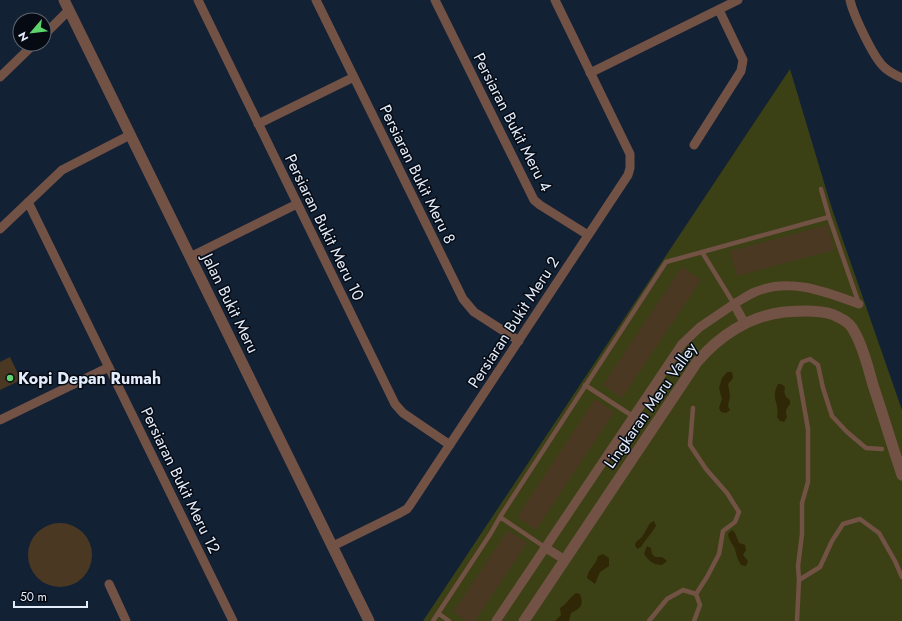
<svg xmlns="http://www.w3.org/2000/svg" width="902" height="621" font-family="Jost,sans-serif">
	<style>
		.green { fill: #3b4115 }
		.sand { fill: #302706 }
		.building { fill: #4b3823 }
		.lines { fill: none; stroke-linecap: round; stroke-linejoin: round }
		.service { stroke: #735246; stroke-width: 4.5 }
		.minor { stroke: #735246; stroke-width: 9 }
		.tertiary { stroke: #735246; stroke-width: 11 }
		.poi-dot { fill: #5ed56c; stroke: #050a13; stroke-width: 1.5 }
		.labels { text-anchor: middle; stroke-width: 3; stroke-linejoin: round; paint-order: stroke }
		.street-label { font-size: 16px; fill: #e3ecfa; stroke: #050a13 }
		.poi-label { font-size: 16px; font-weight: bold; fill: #e3ecfa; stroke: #050a13; text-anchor: start }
	</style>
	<rect width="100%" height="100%" fill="#132135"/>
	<path class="green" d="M 790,69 L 832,209 L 902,410 L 902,621 L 423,621 Z"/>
	<path class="sand" d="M 727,372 L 732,372 L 733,378 L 728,384 L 730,396 L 728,406 L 730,410 L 726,413 L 721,412 L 719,408 L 722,399 L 719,388 L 722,378 Z
		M 778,384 L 781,384 L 785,387 C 784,393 784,396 790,400 L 790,404 C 786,409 785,411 787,417 L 784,422 L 780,421 L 777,417 C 780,402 770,399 778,384 Z
		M 654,521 L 656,526 C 651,534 645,540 641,547 L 637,549 L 635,545 L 636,542 L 642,537 L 650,523 Z
		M 732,530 L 735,533 L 739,543 L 745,545 L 746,550 L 743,555 L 748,561 L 746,566 L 741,565 C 738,560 736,555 735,549 C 733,544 729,541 728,534 Z
		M 647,546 L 651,548 L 652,554 L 655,557 L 662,557 L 667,561 L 662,565 C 653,565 649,561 644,554 Z
		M 603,554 L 609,558 L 609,566 L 600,572 L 595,584 L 587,578 C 588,569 596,565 598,556 Z
		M 576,593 L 580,594 C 584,605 581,608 571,613 L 569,621 L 555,621 L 561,615 L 560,608 C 568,603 569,598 576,593 Z"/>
	<path class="building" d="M 828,225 L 834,250 L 737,276 L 730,251 Z
		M 682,267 L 701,280 L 622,398 L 603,385 Z
		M 10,357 L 21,380 L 0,390 L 0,362 Z
		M 595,399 L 614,412 L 536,530 L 517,517 Z
		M28 555a32 32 0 1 1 64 0a32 32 0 1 1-64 0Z
		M 508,530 L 527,543 L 475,621 L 466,621 L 453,612 Z"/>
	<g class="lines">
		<path class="service" d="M 821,189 L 829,217 L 859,304
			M 702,252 L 734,304
			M 585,385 L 634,417
			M 693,408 L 690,445 L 706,469 L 727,493 L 739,512 L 735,522 L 723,531 L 719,554 L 707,577 L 696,594
			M 882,449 L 866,448 L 847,432 L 832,416 L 823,388 L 818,365 L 810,359 L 802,362 L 798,372 L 808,429 L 808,482 L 802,503 L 802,534 L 798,566 L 799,580 L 820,567 L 832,541 L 843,524 L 860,519 L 879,533 L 895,561 L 902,577
			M 500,517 L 546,548
			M 438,613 L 449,621
			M 433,621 L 491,533 L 500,517 L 666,262 L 829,217
			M 649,621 L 667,599 L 683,590 L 696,594 L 700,605 L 694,621
			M 797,621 L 799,580"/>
		<path class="minor" d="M 198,0 L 395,404 L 403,413 L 450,445
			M 316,0 L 463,299 L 474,312 L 519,341
			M 435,0 L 534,200 L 540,205 L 588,235
			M 850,0 C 853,14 873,57 884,67 C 889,72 895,75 902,78
			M 44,35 L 69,10
			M 590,73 L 738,0
			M 0,77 L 34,44
			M 258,124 L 354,77
			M 694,145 L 741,71 L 743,60 L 719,10
			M 28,202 L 233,621
			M 0,229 L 62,170 L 130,135
			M 190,257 L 297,204
			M 734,304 C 741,300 748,295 755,292 C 790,277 826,292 859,304
			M 0,420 L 109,367
			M 333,546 L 398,514 L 407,509 L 410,505 L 628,175 L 630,168 L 630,154 L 555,0
			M 546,548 L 565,560
			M 109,584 L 126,621
			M 496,621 L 682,344 L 700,327 L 734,304 L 745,324"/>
		<path class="tertiary" d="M 64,0 L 369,621
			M 524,621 L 697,362 C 719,336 749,316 784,312 C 799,311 825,309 838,317 C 845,320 852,326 855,333 C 864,349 868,368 873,385 C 883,415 892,445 902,475"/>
	</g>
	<circle class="poi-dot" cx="10" cy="378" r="4"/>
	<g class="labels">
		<g class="street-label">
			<text transform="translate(513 122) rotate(63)" y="6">Persiaran Bukit Meru 4</text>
			<text transform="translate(418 174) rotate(64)" y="6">Persiaran Bukit Meru 8</text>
			<text transform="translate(325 227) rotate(64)" y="6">Persiaran Bukit Meru 10</text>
			<text transform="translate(231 303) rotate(64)" y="6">Jalan Bukit Meru</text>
			<text transform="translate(513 322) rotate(-57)" y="6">Persiaran Bukit Meru 2</text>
			<text transform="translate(650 405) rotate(-55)" y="6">Lingkaran Meru Valley</text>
			<text transform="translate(181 480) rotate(64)" y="6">Persiaran Bukit Meru 12</text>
		</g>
		<g class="poi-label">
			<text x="18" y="384">Kopi Depan Rumah</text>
		</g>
	</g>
	<g transform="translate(32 32) rotate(242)"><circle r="19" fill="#050a13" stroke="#5e646f"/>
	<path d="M0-3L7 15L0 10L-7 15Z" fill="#5ed56c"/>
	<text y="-6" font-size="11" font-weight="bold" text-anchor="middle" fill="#e3ecfa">N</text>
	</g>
	<path d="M14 601v6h73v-6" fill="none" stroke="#e3ecfa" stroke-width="2"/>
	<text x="20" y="601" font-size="12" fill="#e3ecfa" stroke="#050a13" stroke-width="3" paint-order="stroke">50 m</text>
</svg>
